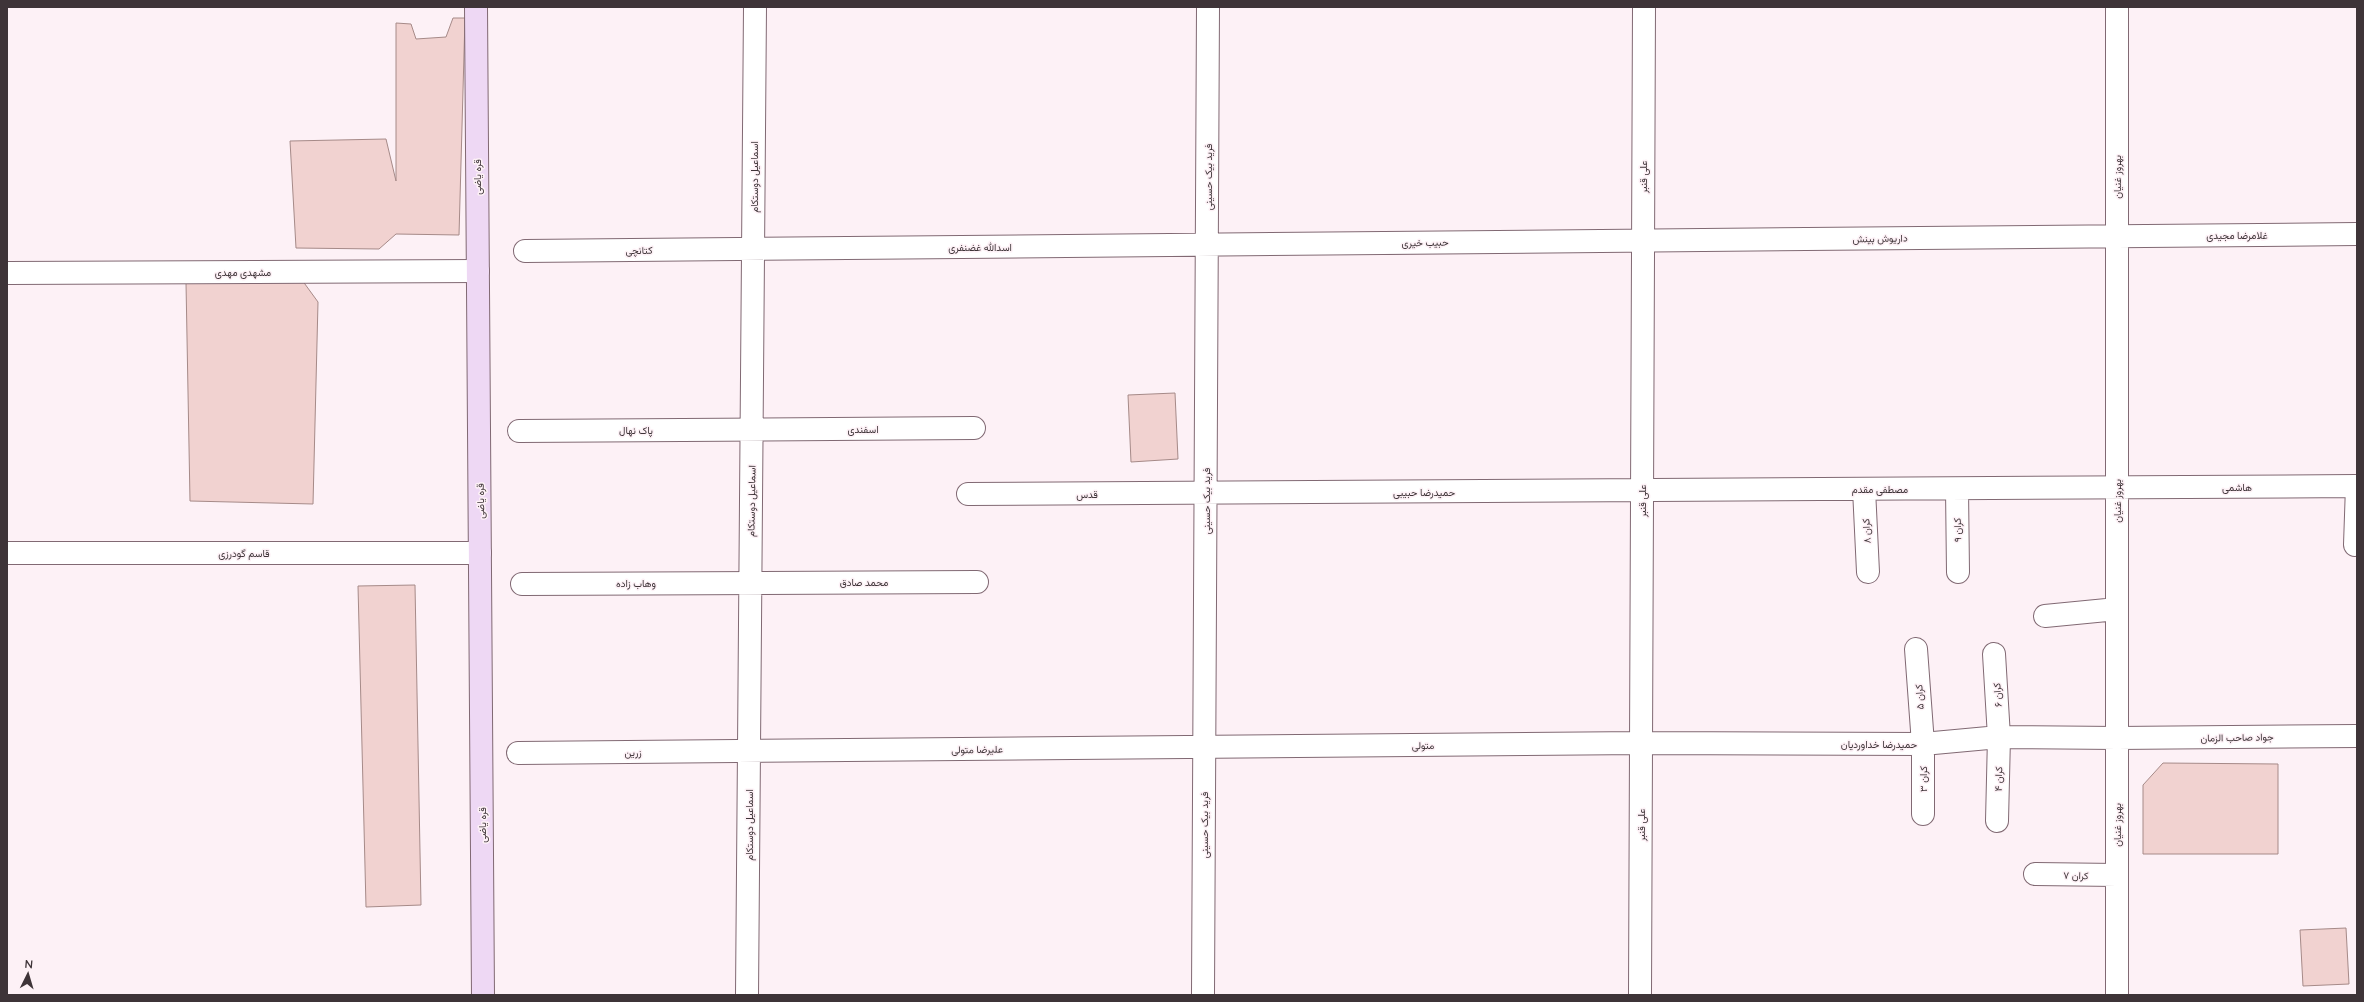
<svg xmlns="http://www.w3.org/2000/svg" width="2364" height="1002" font-family="Lato,Vazirmatn,sans-serif">
	<style>
		.building { fill: #f1d2d0; stroke: #a68a88 }
		.lines { fill: none; stroke-linecap: round; stroke-linejoin: round }
		.street-casing { stroke: #816973; stroke-width: 24 }
		.secondary-casing { stroke: #816973; stroke-width: 24 }
		.street { stroke: #fff; stroke-width: 22 }
		.secondary { stroke: #eed8f4; stroke-width: 22 }
		.labels { text-anchor: middle; stroke-width: 3; stroke-linejoin: round; paint-order: stroke }
		.street-label { font-size: 10px; fill: #3e3438; stroke: #fdf1f6 }
	</style>
	<rect width="100%" height="100%" fill="#fdf1f6"/>
	<path class="building" d="M 453,18 L 465,18 L 459,235 L 396,234 L 379,249 L 296,248 L 290,141 L 386,139 L 396,181 L 396,23 L 411,24 L 416,39 L 446,37 Z
		M 302,280 L 318,302 L 313,504 L 190,501 L 186,283 Z
		M 1175,393 L 1178,459 L 1131,462 L 1128,395 Z
		M 415,585 L 421,905 L 366,907 L 358,586 Z
		M 2163,763 L 2278,764 L 2278,854 L 2143,854 L 2143,785 Z
		M 2346,928 L 2349,984 L 2303,986 L 2300,930 Z"/>
	<g class="lines">
		<defs>
			<path id="street" d="M 2117,7 L 2117,995
				M 525,251 L 2357,234
				M 7,273 L 478,271
				M 519,431 L 974,428
				M 1864,489 L 1868,572
				M 1957,489 L 1958,572
				M 968,494 L 2357,486
				M 2355,545 L 2357,486
				M 7,553 L 480,553
				M 522,584 L 977,582
				M 2045,616 L 2117,609
				M 1916,649 L 1923,744 L 1923,814
				M 1994,654 L 1999,737 L 1997,821
				M 518,753 L 1641,743 L 1923,744 L 1999,737 L 2117,738 L 2357,736
				M 2035,874 L 2117,875
				M 747,995 L 755,7
				M 1203,995 L 1208,7
				M 1640,995 L 1644,7"/>
			<path id="secondary" d="M 476,7 L 483,995"/>
		</defs>
		<use href="#street" class="street-casing"/>
		<use href="#secondary" class="secondary-casing"/>
		<use href="#street" class="street"/>
		<use href="#secondary" class="secondary"/>
	</g>
	<g class="labels">
		<g class="street-label">
			<text transform="translate(477 177) rotate(-90)" y="4">قره یاضی</text>
			<text transform="translate(754 177) rotate(-90)" y="4">اسماعیل دوستکام</text>
			<text transform="translate(1208 177) rotate(-90)" y="4">فرید بیک حسینی</text>
			<text transform="translate(1643 177) rotate(-90)" y="4">علی قنبر</text>
			<text transform="translate(2117 177) rotate(-90)" y="4">بهروز غنیان</text>
			<text x="2237" y="239">غلامرضا مجیدی</text>
			<text transform="translate(1880 238) rotate(-1)" y="4">داریوش بینش</text>
			<text transform="translate(1425 242) rotate(-1)" y="4">حبیب خیری</text>
			<text x="980" y="251">اسدالله غضنفری</text>
			<text transform="translate(639 250) rotate(-1)" y="4">کتانچی</text>
			<text x="243" y="276">مشهدی مهدی</text>
			<text x="863" y="433">اسفندی</text>
			<text x="636" y="434">پاک نهال</text>
			<text x="2237" y="491">هاشمی</text>
			<text x="1880" y="493">مصطفی مقدم</text>
			<text x="1424" y="496">حمیدرضا حبیبی</text>
			<text x="1087" y="498">قدس</text>
			<text transform="translate(480 501) rotate(-91)" y="4">قره یاضی</text>
			<text transform="translate(751 501) rotate(-89)" y="4">اسماعیل دوستکام</text>
			<text transform="translate(1206 501) rotate(-90)" y="4">فرید بیک حسینی</text>
			<text transform="translate(1642 501) rotate(-90)" y="4">علی قنبر</text>
			<text transform="translate(2117 501) rotate(-90)" y="4">بهروز غنیان</text>
			<text transform="translate(1957 530) rotate(-91)" y="4">کران ۹</text>
			<text transform="translate(1866 531) rotate(-93)" y="4">کران ۸</text>
			<text x="244" y="557">قاسم گودرزی</text>
			<text x="864" y="586">محمد صادق</text>
			<text x="636" y="587">وهاب زاده</text>
			<text transform="translate(1997 695) rotate(-94)" y="4">کران ۶</text>
			<text transform="translate(1919 697) rotate(-94)" y="4">کران ۵</text>
			<text transform="translate(2237 737) rotate(-1)" y="4">جواد صاحب الزمان</text>
			<text x="1879" y="748">حمیدرضا خداوردیان</text>
			<text transform="translate(1423 745) rotate(-1)" y="4">متولی</text>
			<text transform="translate(977 749) rotate(-1)" y="4">علیرضا متولی</text>
			<text transform="translate(633 752) rotate(-1)" y="4">زرین</text>
			<text transform="translate(1923 779) rotate(-90)" y="4">کران ۳</text>
			<text transform="translate(1998 779) rotate(-89)" y="4">کران ۴</text>
			<text transform="translate(482 825) rotate(-90)" y="4">قره یاضی</text>
			<text transform="translate(749 825) rotate(-90)" y="4">اسماعیل دوستکام</text>
			<text transform="translate(1204 825) rotate(-90)" y="4">فرید بیک حسینی</text>
			<text transform="translate(1641 825) rotate(-90)" y="4">علی قنبر</text>
			<text transform="translate(2117 825) rotate(-90)" y="4">بهروز غنیان</text>
			<text transform="translate(2076 875) rotate(1)" y="4">کران ۷</text>
		</g>
	</g>
	<rect width="2364" height="1002" fill="none" stroke="#3e3438" stroke-width="16"/>
	<g transform="translate(28 974) rotate(5)" stroke="#fdf1f6" stroke-width="3" paint-order="stroke">
	<path d="M0-3L7 15L0 10L-7 15Z" fill="#3e3438"/>
	<text y="-6" font-size="11" font-weight="bold" text-anchor="middle" fill="#3e3438">N</text>
	</g>
</svg>
